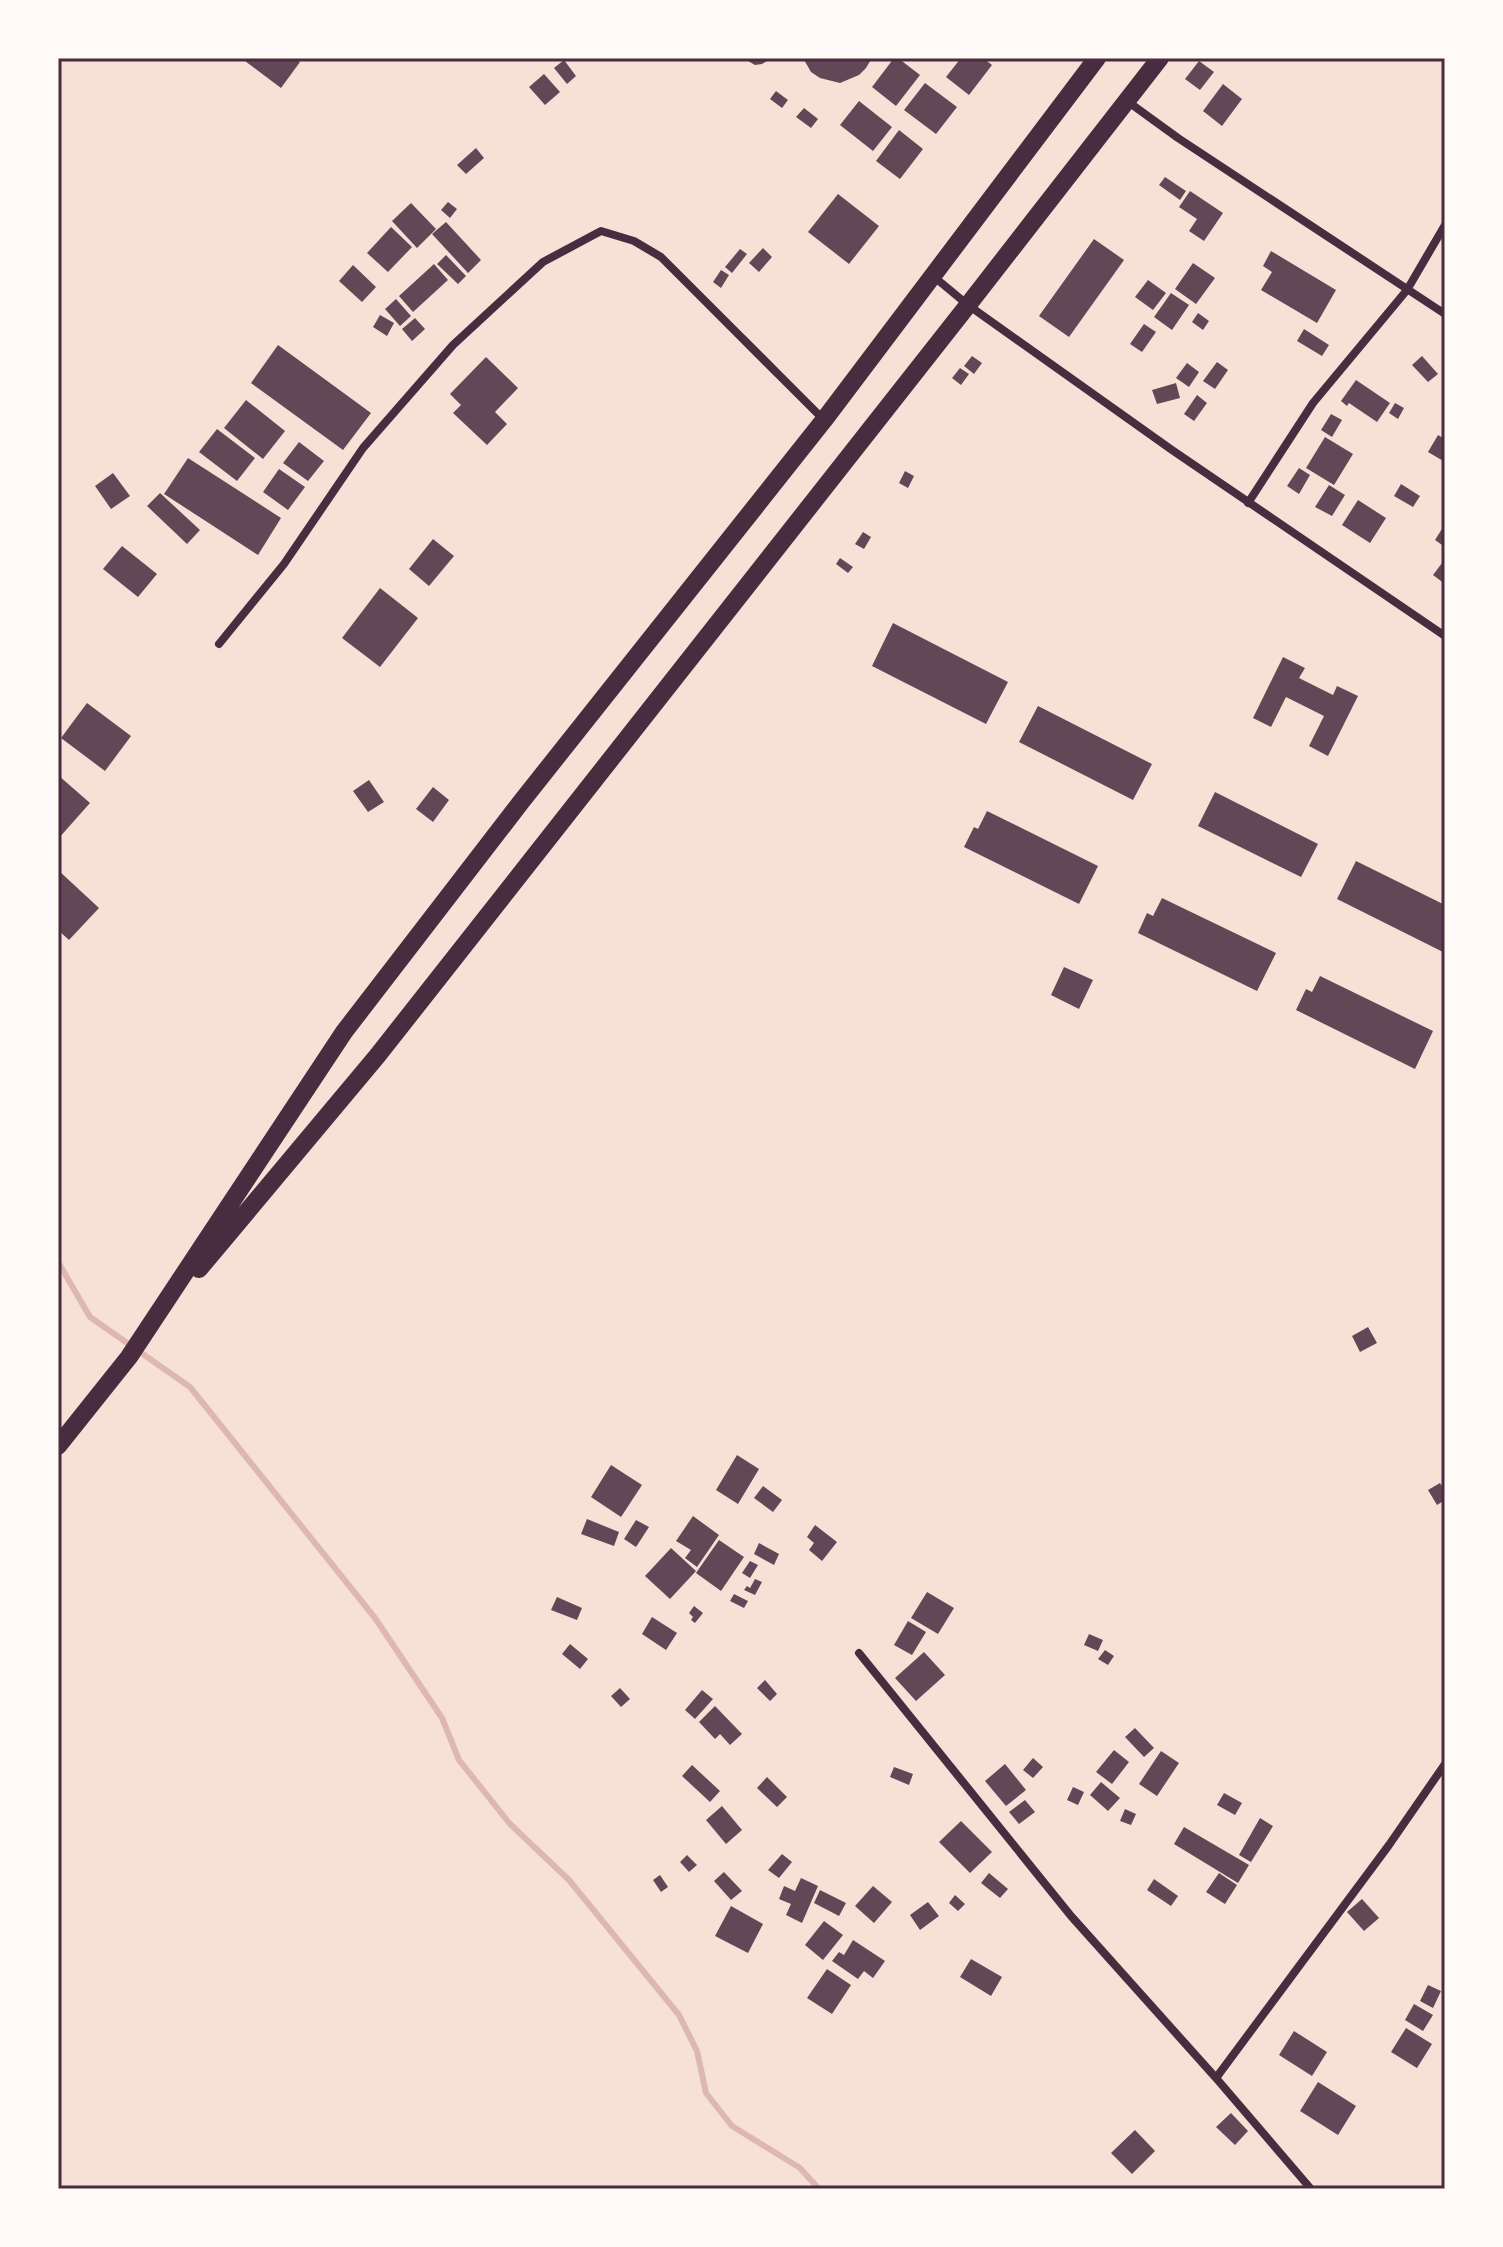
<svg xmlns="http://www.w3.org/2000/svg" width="1503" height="2247" font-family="Poppins,sans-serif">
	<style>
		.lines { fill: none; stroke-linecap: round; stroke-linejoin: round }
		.stream { stroke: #dcb8b0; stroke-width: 6 }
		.building { fill: #644757 }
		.minor { stroke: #4a2c40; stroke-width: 8 }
		.trunk { stroke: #4a2c40; stroke-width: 18 }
		.neatline { fill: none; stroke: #4a2c40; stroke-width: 3 }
	</style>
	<rect width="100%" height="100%" fill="#f7e1d7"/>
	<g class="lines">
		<path class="stream" d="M 58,1262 L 90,1317 L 190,1387 L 375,1618 L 442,1718 L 459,1760 L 510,1824 L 569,1880 L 679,2015 L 697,2051 L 706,2093 L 732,2126 L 800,2168 L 819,2189"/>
	</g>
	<path class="building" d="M 241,58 L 294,58 L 300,62 L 281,88 Z
		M 743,58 L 772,58 L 762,64 L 755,65 Z
		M 803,58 L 872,58 L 866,68 L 859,75 L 840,83 L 820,78 L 811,72 Z
		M 894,58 L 898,58 L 920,75 L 896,106 L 872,87 Z
		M 961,58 L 983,58 L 992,65 L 969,95 L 946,77 Z
		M 564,60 L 576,76 L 567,84 L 554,68 Z
		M 1199,61 L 1214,72 L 1200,90 L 1185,79 Z
		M 544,74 L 560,92 L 545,105 L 529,87 Z
		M 925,83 L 957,107 L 936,134 L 904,110 Z
		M 1223,84 L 1242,99 L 1222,126 L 1203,111 Z
		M 776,91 L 788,100 L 782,108 L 770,99 Z
		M 859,101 L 892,127 L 873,151 L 840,125 Z
		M 804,108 L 818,119 L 811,128 L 796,117 Z
		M 899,130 L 923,149 L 900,179 L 876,161 Z
		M 476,148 L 484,158 L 466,174 L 457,165 Z
		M 1165,177 L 1186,191 L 1180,200 L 1159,185 Z
		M 1190,191 L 1223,213 L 1204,241 L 1189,231 L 1197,219 L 1179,207 Z
		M 838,194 L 879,226 L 849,264 L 808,232 Z
		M 448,202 L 457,209 L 450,218 L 441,210 Z
		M 411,203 L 436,229 L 417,248 L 392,221 Z
		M 446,222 L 481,260 L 468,273 L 432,234 Z
		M 391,227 L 412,247 L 388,272 L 367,253 Z
		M 1094,239 L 1124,260 L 1069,337 L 1039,316 Z
		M 763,248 L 772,257 L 759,272 L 749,263 Z
		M 740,249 L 747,254 L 732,273 L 725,267 Z
		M 1271,251 L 1336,290 L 1317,323 L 1261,290 L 1272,272 L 1263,266 Z
		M 446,255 L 466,276 L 458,284 L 437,264 Z
		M 1193,263 L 1215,278 L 1196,304 L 1175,289 Z
		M 434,264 L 448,280 L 413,312 L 399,296 Z
		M 353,265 L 376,287 L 362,302 L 339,281 Z
		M 721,270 L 729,275 L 721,288 L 713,282 Z
		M 1148,280 L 1166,293 L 1153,310 L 1135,297 Z
		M 1171,293 L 1189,305 L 1172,330 L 1154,317 Z
		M 396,299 L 411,316 L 400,326 L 385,309 Z
		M 1198,313 L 1209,321 L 1203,330 L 1192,322 Z
		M 380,315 L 394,323 L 387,336 L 373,327 Z
		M 415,318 L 425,329 L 412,341 L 402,329 Z
		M 1144,324 L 1156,332 L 1142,352 L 1130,344 Z
		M 1304,329 L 1329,345 L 1322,356 L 1297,341 Z
		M 278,345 L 371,413 L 343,450 L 251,383 Z
		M 972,356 L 982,363 L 974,374 L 964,366 Z
		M 1422,356 L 1438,374 L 1428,382 L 1412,365 Z
		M 486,357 L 518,388 L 495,412 L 507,424 L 487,445 L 453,413 L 461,405 L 450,394 Z
		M 1217,362 L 1228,370 L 1215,389 L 1203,381 Z
		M 1187,363 L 1199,372 L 1189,387 L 1176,378 Z
		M 960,368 L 969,374 L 961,385 L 952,378 Z
		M 1356,380 L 1390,403 L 1377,422 L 1349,403 L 1347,406 L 1341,401 Z
		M 1176,383 L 1180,398 L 1157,404 L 1152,390 Z
		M 1197,395 L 1207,403 L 1194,421 L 1184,414 Z
		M 246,400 L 285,431 L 263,459 L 224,428 Z
		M 1395,403 L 1404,408 L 1398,419 L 1389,413 Z
		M 1331,414 L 1342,420 L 1332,437 L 1321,430 Z
		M 217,429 L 255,458 L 237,481 L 199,452 Z
		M 1438,435 L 1445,439 L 1445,462 L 1428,452 Z
		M 1325,437 L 1353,454 L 1334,485 L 1306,468 Z
		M 299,442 L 324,461 L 308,481 L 283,463 Z
		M 188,458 L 281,518 L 258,555 L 164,494 Z
		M 1299,468 L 1310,475 L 1299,494 L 1287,486 Z
		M 279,469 L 305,487 L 288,510 L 263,492 Z
		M 905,471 L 914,476 L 908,488 L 899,483 Z
		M 113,473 L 130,496 L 111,509 L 95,486 Z
		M 1401,484 L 1420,496 L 1413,507 L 1394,496 Z
		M 1329,485 L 1345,495 L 1332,516 L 1315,507 Z
		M 160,493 L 200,530 L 187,544 L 147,506 Z
		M 1358,500 L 1386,518 L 1370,543 L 1342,525 Z
		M 1445,524 L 1445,547 L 1435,540 Z
		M 863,532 L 871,537 L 864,549 L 855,544 Z
		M 433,539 L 454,556 L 429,586 L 409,569 Z
		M 122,546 L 157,574 L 138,597 L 103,569 Z
		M 840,558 L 853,567 L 848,573 L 836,564 Z
		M 1445,559 L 1445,584 L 1433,575 Z
		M 380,588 L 418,618 L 380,667 L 342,638 Z
		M 893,623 L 1008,682 L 986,724 L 872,666 Z
		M 1283,657 L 1305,668 L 1299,678 L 1333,695 L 1337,686 L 1358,696 L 1328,756 L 1309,746 L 1324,716 L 1286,697 L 1271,727 L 1253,718 Z
		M 87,703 L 131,736 L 105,771 L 61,738 Z
		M 1038,706 L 1152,764 L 1133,800 L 1019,742 Z
		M 58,775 L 90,803 L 58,839 Z
		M 369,780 L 384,802 L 368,812 L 353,791 Z
		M 433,787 L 449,800 L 433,822 L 416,809 Z
		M 1215,792 L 1318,844 L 1301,877 L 1198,826 Z
		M 987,811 L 1098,866 L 1079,904 L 964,847 L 974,827 L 978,829 Z
		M 1356,861 L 1445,905 L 1445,953 L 1337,899 Z
		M 58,870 L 99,908 L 69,940 L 58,930 Z
		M 1162,898 L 1276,953 L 1257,991 L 1138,933 L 1147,913 L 1153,916 Z
		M 1064,967 L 1093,980 L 1079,1009 L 1051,995 Z
		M 1320,976 L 1433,1031 L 1415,1069 L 1296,1010 L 1306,989 L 1312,992 Z
		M 1368,1327 L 1377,1343 L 1360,1352 L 1352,1336 Z
		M 737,1455 L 759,1469 L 738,1504 L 716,1490 Z
		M 611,1465 L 642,1485 L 621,1517 L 591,1497 Z
		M 1440,1483 L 1445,1491 L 1445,1500 L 1437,1505 L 1428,1490 Z
		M 763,1486 L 782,1500 L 773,1512 L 754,1498 Z
		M 693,1516 L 719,1535 L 697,1567 L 685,1558 L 691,1550 L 676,1541 Z
		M 587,1519 L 619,1532 L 614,1546 L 581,1534 Z
		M 636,1520 L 649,1527 L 636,1547 L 624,1539 Z
		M 815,1525 L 837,1542 L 822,1561 L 809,1550 L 814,1543 L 807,1537 Z
		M 719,1540 L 744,1557 L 721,1591 L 696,1573 Z
		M 759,1543 L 779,1554 L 774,1565 L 754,1554 Z
		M 671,1548 L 696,1571 L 670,1599 L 645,1576 Z
		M 750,1561 L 758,1565 L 750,1578 L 742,1573 Z
		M 755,1579 L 762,1582 L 755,1595 L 744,1590 L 747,1586 L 750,1588 Z
		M 927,1592 L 954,1608 L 938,1634 L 911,1618 Z
		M 734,1594 L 748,1601 L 744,1608 L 730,1601 Z
		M 557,1597 L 582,1608 L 577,1620 L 551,1610 Z
		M 694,1606 L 703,1613 L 695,1623 L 691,1620 L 693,1617 L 689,1613 Z
		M 652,1617 L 677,1633 L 666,1650 L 642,1634 Z
		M 908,1621 L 926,1632 L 912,1655 L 894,1645 Z
		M 1089,1634 L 1103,1640 L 1098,1651 L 1084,1645 Z
		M 570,1644 L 588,1659 L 580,1669 L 562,1654 Z
		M 1105,1650 L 1114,1656 L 1108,1665 L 1098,1659 Z
		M 924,1652 L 945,1675 L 916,1701 L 895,1678 Z
		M 765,1680 L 777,1694 L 770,1701 L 757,1688 Z
		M 620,1688 L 630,1699 L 621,1707 L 611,1696 Z
		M 702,1690 L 713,1699 L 695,1719 L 685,1710 Z
		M 715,1706 L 742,1734 L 730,1745 L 720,1734 L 715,1739 L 699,1722 Z
		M 1135,1728 L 1154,1748 L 1144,1757 L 1125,1737 Z
		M 1114,1750 L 1129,1762 L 1112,1784 L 1096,1772 Z
		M 1161,1751 L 1179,1763 L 1157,1796 L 1139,1784 Z
		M 1033,1758 L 1043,1767 L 1033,1778 L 1023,1770 Z
		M 1005,1764 L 1026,1790 L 1006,1806 L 985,1781 Z
		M 692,1765 L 720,1791 L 710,1802 L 682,1776 Z
		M 894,1767 L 913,1774 L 909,1785 L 890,1777 Z
		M 767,1777 L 787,1797 L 777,1807 L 757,1788 Z
		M 1101,1782 L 1120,1798 L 1108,1811 L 1090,1795 Z
		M 1073,1787 L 1084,1792 L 1078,1805 L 1067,1800 Z
		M 1224,1793 L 1242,1803 L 1235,1815 L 1217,1805 Z
		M 1025,1800 L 1035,1812 L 1019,1824 L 1009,1812 Z
		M 722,1806 L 742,1830 L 726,1844 L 706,1820 Z
		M 1125,1809 L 1136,1814 L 1131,1825 L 1120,1821 Z
		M 1260,1818 L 1273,1826 L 1251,1862 L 1239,1855 Z
		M 961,1821 L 992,1852 L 970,1873 L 939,1842 Z
		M 1184,1827 L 1249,1865 L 1238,1883 L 1174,1844 Z
		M 782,1854 L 792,1862 L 779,1878 L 768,1870 Z
		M 687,1855 L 697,1865 L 689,1872 L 680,1862 Z
		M 724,1872 L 742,1891 L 731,1900 L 714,1881 Z
		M 989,1873 L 1008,1889 L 1000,1898 L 981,1883 Z
		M 1219,1873 L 1237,1885 L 1225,1904 L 1206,1892 Z
		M 660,1875 L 668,1887 L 661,1892 L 653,1880 Z
		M 801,1878 L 818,1886 L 802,1923 L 786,1915 L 791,1904 L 779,1899 L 784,1886 L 795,1891 Z
		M 1154,1879 L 1178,1896 L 1171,1906 L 1147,1890 Z
		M 873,1886 L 892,1902 L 874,1923 L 855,1906 Z
		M 820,1890 L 846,1903 L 839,1916 L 814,1903 Z
		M 955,1895 L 965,1904 L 958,1911 L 949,1903 Z
		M 1362,1899 L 1379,1918 L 1364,1931 L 1347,1912 Z
		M 928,1902 L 939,1916 L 920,1930 L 910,1915 Z
		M 731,1906 L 763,1924 L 748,1953 L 715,1936 Z
		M 824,1921 L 843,1935 L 823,1960 L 805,1945 Z
		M 853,1940 L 885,1961 L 873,1978 L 864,1971 L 858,1979 L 832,1961 L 839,1952 L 844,1955 Z
		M 971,1959 L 1002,1977 L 991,1996 L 960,1977 Z
		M 827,1969 L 851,1985 L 832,2014 L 807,1998 Z
		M 1428,1985 L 1441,1991 L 1433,2008 L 1420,2001 Z
		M 1414,2004 L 1433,2015 L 1423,2031 L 1405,2020 Z
		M 1406,2028 L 1432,2044 L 1417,2068 L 1391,2052 Z
		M 1294,2031 L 1327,2052 L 1312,2076 L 1279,2055 Z
		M 1318,2082 L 1356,2106 L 1338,2135 L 1300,2111 Z
		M 1231,2113 L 1248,2131 L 1235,2145 L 1216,2127 Z
		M 1135,2130 L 1155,2151 L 1132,2174 L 1111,2153 Z"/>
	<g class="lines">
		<path class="minor" d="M 1127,101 L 1178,138 L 1445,314
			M 933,276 L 968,305 L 1172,450 L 1445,636
			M 1248,503 L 1313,403 L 1407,290 L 1445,225
			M 219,644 L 284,564 L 363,448 L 453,345 L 543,262 L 601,231 L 634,241 L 661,257 L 823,419
			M 859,1653 L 1071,1916 L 1216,2078 L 1311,2189
			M 1216,2078 L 1389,1845 L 1445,1764"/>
		<path class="trunk" d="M 199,1269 L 378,1055 L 968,305 L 1160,58
			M 58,1446 L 129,1357 L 344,1032 L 521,802 L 824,420 L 1097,58"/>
	</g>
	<rect width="1503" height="2247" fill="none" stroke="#fffaf5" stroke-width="120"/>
	<rect x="60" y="60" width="1383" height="2127" class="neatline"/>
</svg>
